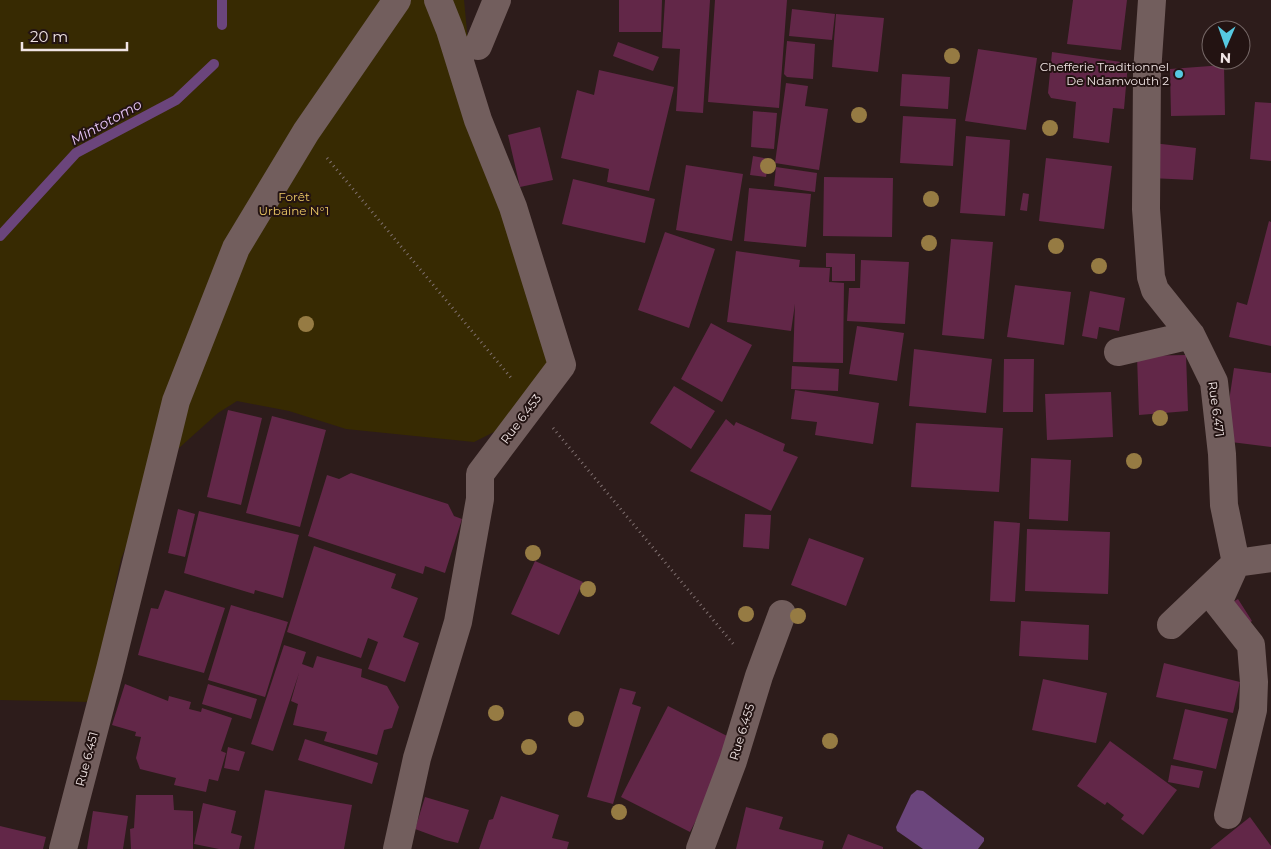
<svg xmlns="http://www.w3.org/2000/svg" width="1271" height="849" font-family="Montserrat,sans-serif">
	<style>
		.green { fill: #372a02 }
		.water { fill: #6b457c }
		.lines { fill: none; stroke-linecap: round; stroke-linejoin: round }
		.stream { stroke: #6b457c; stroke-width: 10 }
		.building { fill: #622748 }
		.path { stroke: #807171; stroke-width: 3; stroke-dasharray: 1 4; stroke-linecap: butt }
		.street { stroke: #725e5d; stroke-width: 28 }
		.tree { fill: #967b43 }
		.poi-dot { fill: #56c9e1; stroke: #231312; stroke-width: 2 }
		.labels { text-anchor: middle; stroke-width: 4; stroke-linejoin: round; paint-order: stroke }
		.poi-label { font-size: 12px; fill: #f0e4e4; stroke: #231312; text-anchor: end }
		.park-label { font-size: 12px; fill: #ecc864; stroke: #231312 }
		.street-label { font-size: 12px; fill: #f0e4e4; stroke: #231312 }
		.water-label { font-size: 14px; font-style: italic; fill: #e5c4f5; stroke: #231312 }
	</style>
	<rect width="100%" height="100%" fill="#2d1c1b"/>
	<path class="green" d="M 0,0 L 464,0 L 468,42 L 558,365 L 504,427 L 474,442 L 346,429 L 289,411 L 237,401 L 218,413 L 159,466 L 121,559 L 90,702 L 0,700 Z"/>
	<path class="water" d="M 917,790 L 923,791 L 984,838 L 984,841 L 978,849 L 923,849 L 897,831 L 896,827 L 911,795 Z"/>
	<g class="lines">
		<path class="stream" d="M 222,0 L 222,25
			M 0,236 L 76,153 L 176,100 L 214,64"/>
	</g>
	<path class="building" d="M 619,0 L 662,0 L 661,32 L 619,32 Z
		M 665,0 L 710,0 L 703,113 L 676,111 L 680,49 L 662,48 Z
		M 715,0 L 787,0 L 779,108 L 708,102 Z
		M 1073,0 L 1127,0 L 1121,50 L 1067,44 Z
		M 792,9 L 835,14 L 832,40 L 789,36 Z
		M 836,14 L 884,18 L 878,72 L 832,67 Z
		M 787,41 L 815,44 L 813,79 L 787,77 L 784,74 Z
		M 618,42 L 659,57 L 653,71 L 613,56 Z
		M 978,49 L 1037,58 L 1026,130 L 965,121 Z
		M 1052,52 L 1128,63 L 1124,109 L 1113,108 L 1109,143 L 1073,138 L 1076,102 L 1051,98 L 1048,93 Z
		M 1224,65 L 1225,115 L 1171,116 L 1170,69 Z
		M 599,70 L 674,87 L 649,191 L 607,182 L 609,169 L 561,158 L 577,90 L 594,95 Z
		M 902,74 L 950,77 L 948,109 L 900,106 Z
		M 786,83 L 808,86 L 805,106 L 828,109 L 819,170 L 775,163 Z
		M 1255,102 L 1271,103 L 1271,161 L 1250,159 Z
		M 753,111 L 777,113 L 774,149 L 751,147 Z
		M 903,116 L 956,119 L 953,166 L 900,163 Z
		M 540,127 L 553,180 L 520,187 L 508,135 Z
		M 966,136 L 1010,140 L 1005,216 L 960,213 Z
		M 1153,143 L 1196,148 L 1193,180 L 1150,178 Z
		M 753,156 L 769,159 L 766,177 L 750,175 Z
		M 1046,158 L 1112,166 L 1104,229 L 1039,221 Z
		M 686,165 L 743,174 L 732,241 L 676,230 Z
		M 776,167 L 817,173 L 815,192 L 774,186 Z
		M 824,177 L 893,178 L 892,237 L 823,236 Z
		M 573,179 L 655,199 L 645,243 L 562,224 Z
		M 749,188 L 811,194 L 806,247 L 744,241 Z
		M 1023,193 L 1029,194 L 1027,211 L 1020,210 Z
		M 1269,221 L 1271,222 L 1271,346 L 1229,337 L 1237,302 L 1247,305 Z
		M 665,232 L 715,249 L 689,328 L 638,310 Z
		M 951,239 L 993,242 L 984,339 L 942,335 Z
		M 736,251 L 800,260 L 799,267 L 830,268 L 829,282 L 844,283 L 843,363 L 793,362 L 795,304 L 791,331 L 727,322 Z
		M 826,253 L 855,254 L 855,281 L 832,281 L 832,267 L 826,267 Z
		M 861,260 L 909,262 L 905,324 L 847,321 L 849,288 L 860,288 Z
		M 1015,285 L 1071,292 L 1064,345 L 1007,337 Z
		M 1090,291 L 1125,298 L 1119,331 L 1099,327 L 1097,339 L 1082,336 Z
		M 711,323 L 752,345 L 722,402 L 681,379 Z
		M 857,326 L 904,333 L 897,381 L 849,374 Z
		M 914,349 L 992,359 L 986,413 L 909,406 Z
		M 1186,355 L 1188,411 L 1139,415 L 1137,356 Z
		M 1004,359 L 1034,359 L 1033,412 L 1003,412 Z
		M 792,366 L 839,369 L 838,391 L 791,389 Z
		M 1234,368 L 1271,373 L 1271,447 L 1223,441 Z
		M 674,386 L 715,411 L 691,449 L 650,423 Z
		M 795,390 L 879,403 L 873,444 L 815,435 L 817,422 L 791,419 Z
		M 1111,392 L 1113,437 L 1047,440 L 1045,394 Z
		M 228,410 L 262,418 L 241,505 L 207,497 Z
		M 272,416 L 326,430 L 300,527 L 246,513 Z
		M 726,419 L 734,426 L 736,422 L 785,444 L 783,451 L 798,457 L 771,511 L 690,471 Z
		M 916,423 L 1003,428 L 999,492 L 911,487 Z
		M 1031,458 L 1071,460 L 1068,521 L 1029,519 Z
		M 351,473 L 448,504 L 454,516 L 462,519 L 445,573 L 425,566 L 423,574 L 308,536 L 327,475 L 339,479 Z
		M 178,509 L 195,514 L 185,557 L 168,553 Z
		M 199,511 L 299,535 L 283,598 L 255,590 L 254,594 L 184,573 Z
		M 745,514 L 771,515 L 769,549 L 743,547 Z
		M 994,521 L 1020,523 L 1015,602 L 990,601 Z
		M 1027,529 L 1110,532 L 1108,594 L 1025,591 Z
		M 809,538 L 864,558 L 846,606 L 791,585 Z
		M 314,546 L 396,574 L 391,588 L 418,598 L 403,637 L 419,643 L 405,682 L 368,669 L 378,642 L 368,638 L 361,658 L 287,632 Z
		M 535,561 L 583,582 L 559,635 L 511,614 Z
		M 165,590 L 225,608 L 204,673 L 138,655 L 151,608 L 158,609 Z
		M 1238,599 L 1252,621 L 1240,629 L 1226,606 Z
		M 231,605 L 288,622 L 265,697 L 208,680 Z
		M 1021,621 L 1089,625 L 1088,660 L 1019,656 Z
		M 284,645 L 306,652 L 302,664 L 313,668 L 317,656 L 362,669 L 361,677 L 387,686 L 399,707 L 392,728 L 384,730 L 377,755 L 324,741 L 327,732 L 293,725 L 298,704 L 291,701 L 299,673 L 273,751 L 251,744 Z
		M 1164,663 L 1240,682 L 1233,713 L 1156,697 Z
		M 1043,679 L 1107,693 L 1096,743 L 1032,730 Z
		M 125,684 L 168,701 L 169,696 L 191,702 L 189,709 L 201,712 L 202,708 L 232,718 L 221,751 L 226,753 L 218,781 L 209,779 L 206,792 L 174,785 L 176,778 L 140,769 L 136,758 L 141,737 L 135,736 L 136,732 L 112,725 Z
		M 208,684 L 257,699 L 251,719 L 202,704 Z
		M 620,688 L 636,692 L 632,704 L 641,707 L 613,804 L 587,797 Z
		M 668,706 L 737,741 L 690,832 L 621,797 Z
		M 1185,709 L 1228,719 L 1216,769 L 1173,759 Z
		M 305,739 L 378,763 L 372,784 L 298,760 Z
		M 1110,741 L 1177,790 L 1143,835 L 1121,819 L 1124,815 L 1107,802 L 1105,805 L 1077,786 Z
		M 228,747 L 245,752 L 239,771 L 224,768 Z
		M 1171,765 L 1203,771 L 1199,788 L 1168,782 Z
		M 265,790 L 352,805 L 344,849 L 254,849 Z
		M 136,795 L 173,795 L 174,810 L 193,811 L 193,849 L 131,849 L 130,829 L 134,828 Z
		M 501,796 L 559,815 L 552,838 L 569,842 L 567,849 L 479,849 L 489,820 L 493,819 Z
		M 425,797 L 469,810 L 458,843 L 445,840 L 415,829 Z
		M 203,803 L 236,811 L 231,833 L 242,836 L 239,849 L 219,849 L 194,844 Z
		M 746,807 L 783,817 L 779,829 L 824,841 L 822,849 L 736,849 Z
		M 93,811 L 128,816 L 123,849 L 87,849 Z
		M 1250,817 L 1271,846 L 1271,849 L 1210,849 Z
		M 0,826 L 46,837 L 43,849 L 0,849 Z
		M 848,834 L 883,847 L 883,849 L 842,849 Z"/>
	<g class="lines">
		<path class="path" d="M 327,158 L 512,379
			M 553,428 L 735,646"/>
		<path class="street" d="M 1152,0 L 1147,73 L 1146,209 L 1151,277 L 1155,290 L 1191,335 L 1214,382 L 1222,454 L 1224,505 L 1236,563 L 1218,603 L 1251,645 L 1254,682 L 1253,710 L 1228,815
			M 478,46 L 497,0
			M 1118,352 L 1191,335
			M 1171,625 L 1236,563 L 1271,558
			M 63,849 L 110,669 L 176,401 L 236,248 L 306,132 L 397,0
			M 397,849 L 417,758 L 458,622 L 480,499 L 480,474 L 562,365 L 513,207 L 478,120 L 450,30 L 438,0
			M 700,849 L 733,761 L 759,676 L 782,614"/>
	</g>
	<g class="tree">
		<circle cx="952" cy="56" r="8"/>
		<circle cx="859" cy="115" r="8"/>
		<circle cx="1050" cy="128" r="8"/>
		<circle cx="768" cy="166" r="8"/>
		<circle cx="931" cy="199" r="8"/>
		<circle cx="929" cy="243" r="8"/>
		<circle cx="1056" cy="246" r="8"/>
		<circle cx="1099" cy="266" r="8"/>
		<circle cx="306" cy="324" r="8"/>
		<circle cx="1160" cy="418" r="8"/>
		<circle cx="1134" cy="461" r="8"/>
		<circle cx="533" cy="553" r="8"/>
		<circle cx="588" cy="589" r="8"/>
		<circle cx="746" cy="614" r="8"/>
		<circle cx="798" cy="616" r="8"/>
		<circle cx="496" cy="713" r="8"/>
		<circle cx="576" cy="719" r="8"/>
		<circle cx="830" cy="741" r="8"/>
		<circle cx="529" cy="747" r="8"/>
		<circle cx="619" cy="812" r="8"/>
	</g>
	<circle class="poi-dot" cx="1179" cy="74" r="5"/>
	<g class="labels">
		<g class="poi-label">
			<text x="1169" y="71">Chefferie Traditionnel<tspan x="1169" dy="14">De Ndamvouth 2</tspan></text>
		</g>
		<g class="park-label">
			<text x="294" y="201">Forêt<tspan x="294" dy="14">Urbaine N°1</tspan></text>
		</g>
		<g class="street-label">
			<text transform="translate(1216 409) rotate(82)" y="4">Rue 6.471</text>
			<text transform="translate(521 419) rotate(-53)" y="4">Rue 6.453</text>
			<text transform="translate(742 732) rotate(-73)" y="4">Rue 6.455</text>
			<text transform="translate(87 759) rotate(-75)" y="4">Rue 6.451</text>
		</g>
		<g class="water-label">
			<text transform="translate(106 122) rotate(-29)" y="5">Mintotomo</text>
		</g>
	</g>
	<g transform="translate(1226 45) rotate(182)"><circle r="24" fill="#231312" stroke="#756766"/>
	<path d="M0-4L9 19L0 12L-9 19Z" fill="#56c9e1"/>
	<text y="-8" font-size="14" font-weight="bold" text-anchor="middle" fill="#f0e4e4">N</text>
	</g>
	<path d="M22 42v8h105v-8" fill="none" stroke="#f0e4e4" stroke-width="2.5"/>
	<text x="30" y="42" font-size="15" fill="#f0e4e4" stroke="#231312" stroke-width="4" paint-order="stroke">20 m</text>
</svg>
